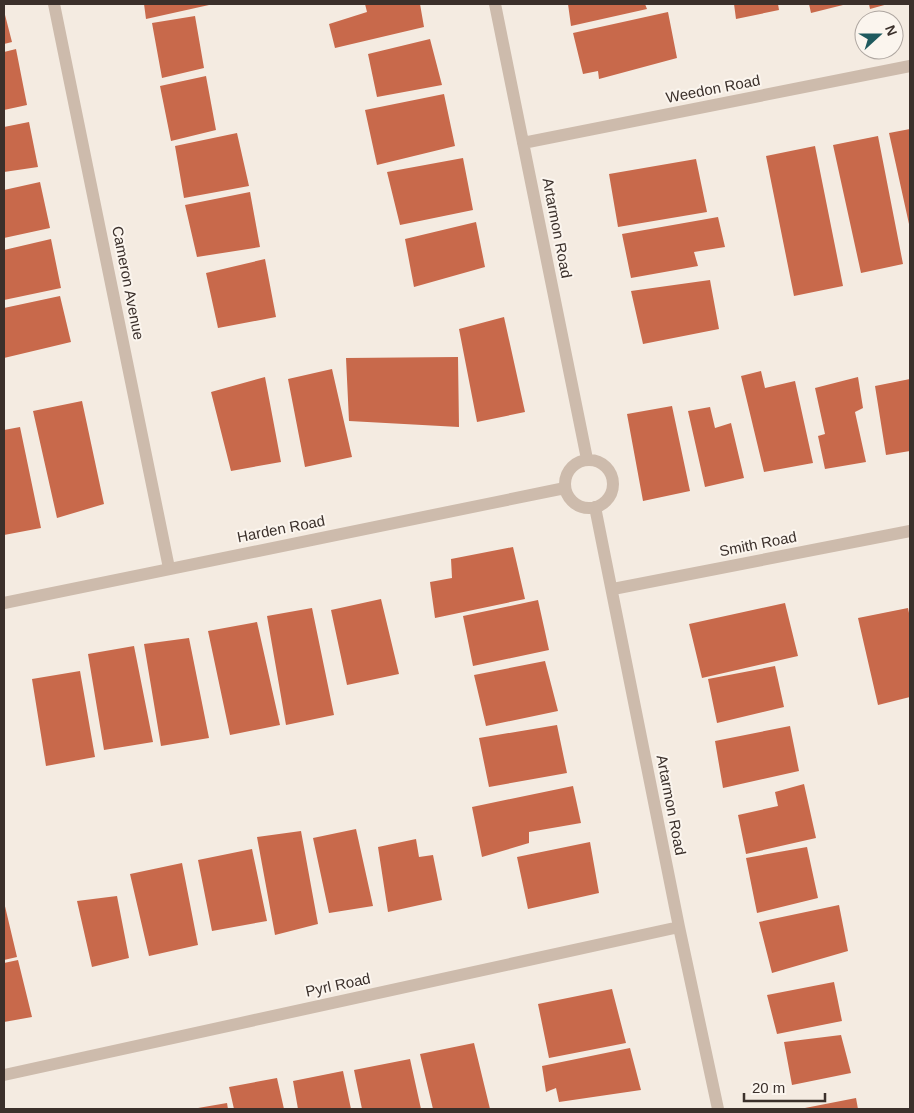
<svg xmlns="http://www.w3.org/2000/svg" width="914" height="1113" font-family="Helvetica,sans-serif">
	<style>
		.building { fill: #c8694b }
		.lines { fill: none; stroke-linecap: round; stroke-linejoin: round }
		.minor { stroke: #cdbbac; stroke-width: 12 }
		.labels { text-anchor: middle; stroke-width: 4; stroke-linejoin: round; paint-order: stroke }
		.street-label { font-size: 15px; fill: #3b302b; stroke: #fbf5ee }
	</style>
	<rect width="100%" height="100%" fill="#f4ebe1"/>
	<path class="building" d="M 144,4 L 209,4 L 209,5 L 146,19 Z
		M 365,4 L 420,4 L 424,27 L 335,48 L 329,24 L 367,12 Z
		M 568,4 L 645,4 L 647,9 L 571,26 Z
		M 734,4 L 778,4 L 779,10 L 736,19 Z
		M 809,4 L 847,4 L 811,13 Z
		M 869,4 L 888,4 L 870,9 Z
		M 4,11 L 12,42 L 4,44 Z
		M 668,12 L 677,58 L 599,79 L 598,71 L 583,74 L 573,33 Z
		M 195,16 L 204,68 L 162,78 L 152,23 Z
		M 430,39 L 442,85 L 377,97 L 368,54 Z
		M 16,49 L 27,105 L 4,110 L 4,52 Z
		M 206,76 L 216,130 L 171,141 L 160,86 Z
		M 444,94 L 455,146 L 377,165 L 365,110 Z
		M 29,122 L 38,167 L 4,172 L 4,127 Z
		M 910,129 L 910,224 L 909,224 L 889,133 Z
		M 237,133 L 249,186 L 184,198 L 175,146 Z
		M 878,136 L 903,264 L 861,273 L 833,145 Z
		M 815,146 L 843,286 L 794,296 L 766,156 Z
		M 463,158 L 473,210 L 400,225 L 387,172 Z
		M 696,159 L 707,212 L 618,227 L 609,174 Z
		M 40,182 L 50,228 L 4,238 L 4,190 Z
		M 250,192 L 260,247 L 197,257 L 185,205 Z
		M 718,217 L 725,247 L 694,252 L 698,266 L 631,278 L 622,234 Z
		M 476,222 L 485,267 L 414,287 L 405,239 Z
		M 51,239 L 61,288 L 4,300 L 4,250 Z
		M 265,259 L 276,317 L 218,328 L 206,273 Z
		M 710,280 L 719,329 L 643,344 L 631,291 Z
		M 60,296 L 71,342 L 4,358 L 4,308 Z
		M 504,317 L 525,412 L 477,422 L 459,329 Z
		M 458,357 L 459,427 L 349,421 L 346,358 Z
		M 332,369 L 352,457 L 305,467 L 288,379 Z
		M 761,371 L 765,388 L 795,381 L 813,463 L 764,472 L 741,376 Z
		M 265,377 L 281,462 L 231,471 L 211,392 Z
		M 858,377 L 863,408 L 855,412 L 866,462 L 825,469 L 818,436 L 825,434 L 815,388 Z
		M 910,379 L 910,451 L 886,455 L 875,386 Z
		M 82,401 L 104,504 L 57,518 L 33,411 Z
		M 672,406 L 690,491 L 643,501 L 627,414 Z
		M 710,407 L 715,428 L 731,423 L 744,478 L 705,487 L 688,411 Z
		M 20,427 L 41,528 L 4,535 L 4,430 Z
		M 513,547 L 525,599 L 435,618 L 430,582 L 452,578 L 451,559 Z
		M 381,599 L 399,674 L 347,685 L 331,610 Z
		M 538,600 L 549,650 L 473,666 L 463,616 Z
		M 785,603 L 798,656 L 702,678 L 689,624 Z
		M 312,608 L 334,715 L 286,725 L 267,616 Z
		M 908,608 L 910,618 L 910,697 L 878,705 L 858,618 Z
		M 257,622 L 280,725 L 230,735 L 208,631 Z
		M 189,638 L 209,738 L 161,746 L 144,644 Z
		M 134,646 L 153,742 L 104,750 L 88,654 Z
		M 545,661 L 558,711 L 486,726 L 474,675 Z
		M 775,666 L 784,707 L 717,723 L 708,679 Z
		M 80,671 L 95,757 L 46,766 L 32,679 Z
		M 557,725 L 567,773 L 489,787 L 479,738 Z
		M 790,726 L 799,771 L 723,788 L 715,741 Z
		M 804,784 L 816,838 L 746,854 L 738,815 L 778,806 L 775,792 Z
		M 573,786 L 581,823 L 529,832 L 529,843 L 482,857 L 472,807 Z
		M 356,829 L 373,906 L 329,913 L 313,838 Z
		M 301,831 L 318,924 L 275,935 L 257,837 Z
		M 416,839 L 419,857 L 433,855 L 442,900 L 388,912 L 378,847 Z
		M 590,842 L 599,893 L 528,909 L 517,857 Z
		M 807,847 L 818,898 L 757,913 L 746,858 Z
		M 252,849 L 267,921 L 212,931 L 198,860 Z
		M 182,863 L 198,945 L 149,956 L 130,874 Z
		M 117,896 L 129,958 L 92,967 L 77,901 Z
		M 4,902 L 17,957 L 4,960 Z
		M 839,905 L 848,951 L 772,973 L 759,922 Z
		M 18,960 L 32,1017 L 4,1022 L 4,963 Z
		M 834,982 L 842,1021 L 777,1034 L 767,995 Z
		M 612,989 L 626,1043 L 549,1058 L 538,1004 Z
		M 841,1035 L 851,1073 L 792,1085 L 784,1042 Z
		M 474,1043 L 490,1109 L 433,1109 L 420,1054 Z
		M 630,1048 L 641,1090 L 559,1102 L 556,1088 L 546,1092 L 542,1066 Z
		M 410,1059 L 421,1109 L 362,1109 L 354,1070 Z
		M 343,1071 L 351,1109 L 298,1109 L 293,1081 Z
		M 277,1078 L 284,1109 L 234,1109 L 229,1087 Z
		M 856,1098 L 858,1109 L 805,1109 L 805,1108 Z
		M 227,1103 L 228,1109 L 198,1109 L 198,1108 Z"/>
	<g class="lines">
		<path class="minor" d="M 54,4 L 169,568
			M 495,4 L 587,459
			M 523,143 L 910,66
			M565 484a24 24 0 1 1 48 0a24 24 0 1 1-48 0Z
			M 595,507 L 679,927 L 718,1109
			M 613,589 L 910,531
			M 4,603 L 565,488
			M 4,1075 L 679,927"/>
	</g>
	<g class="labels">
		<g class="street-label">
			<text transform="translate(713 89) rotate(-11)" y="5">Weedon Road</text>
			<text transform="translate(557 228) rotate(79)" y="5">Artarmon Road</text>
			<text transform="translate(128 283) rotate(79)" y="5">Cameron Avenue</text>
			<text transform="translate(281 529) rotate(-11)" y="5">Harden Road</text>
			<text transform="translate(758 544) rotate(-11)" y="5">Smith Road</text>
			<text transform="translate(671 805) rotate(79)" y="5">Artarmon Road</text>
			<text transform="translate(338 985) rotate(-12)" y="5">Pyrl Road</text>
		</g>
	</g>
	<rect width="914" height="1113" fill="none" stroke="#3b302b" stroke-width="10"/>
	<g transform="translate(879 35) rotate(69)"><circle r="24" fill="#fbf5ee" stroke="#aea6a0"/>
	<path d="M0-4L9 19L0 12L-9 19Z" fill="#1f5a5e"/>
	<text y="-8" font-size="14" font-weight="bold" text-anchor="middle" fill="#3b302b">N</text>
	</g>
	<path d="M744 1093v8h81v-8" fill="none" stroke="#3b302b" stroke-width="2.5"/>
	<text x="752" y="1093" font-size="15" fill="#3b302b" stroke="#fbf5ee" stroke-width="4" paint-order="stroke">20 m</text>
</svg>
